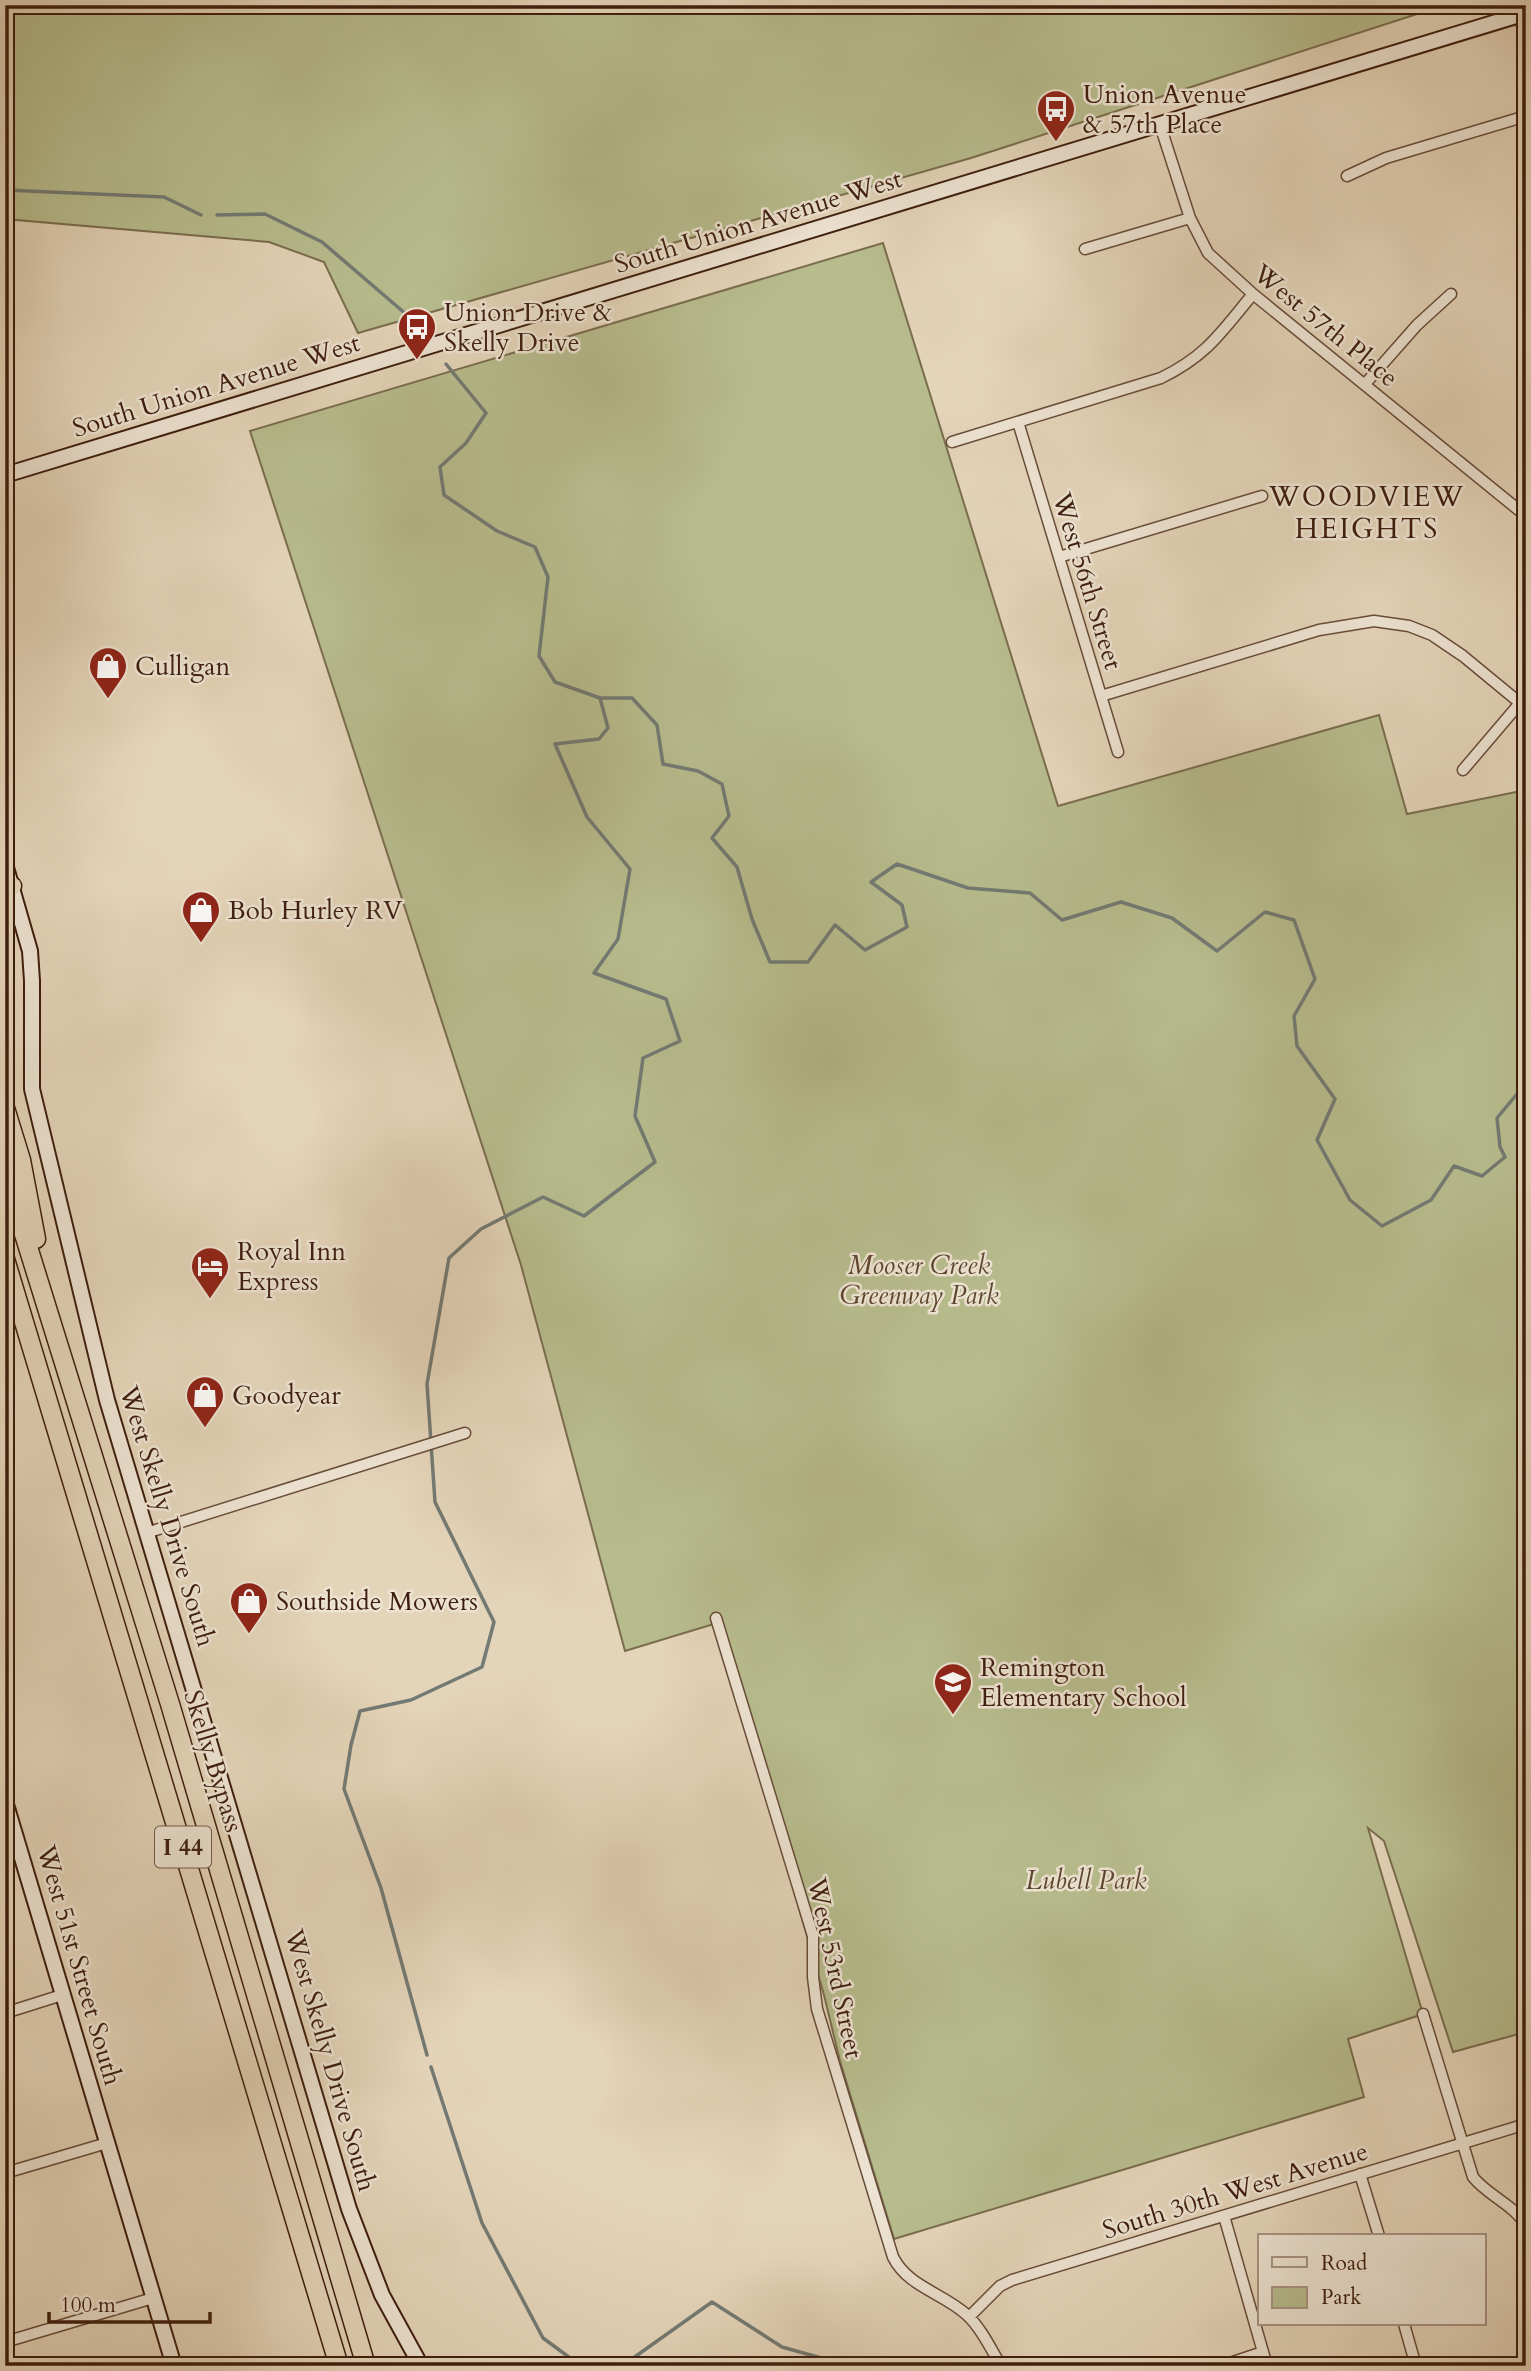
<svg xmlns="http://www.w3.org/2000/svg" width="1531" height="2371" font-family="Cardo,serif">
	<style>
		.green { fill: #b7bc8d; stroke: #7a6d4e; stroke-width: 2 }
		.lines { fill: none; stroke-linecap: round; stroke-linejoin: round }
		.stream { stroke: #737a73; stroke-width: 3.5 }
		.street-casing { stroke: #684c39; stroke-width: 13 }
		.secondary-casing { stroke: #3e1e0e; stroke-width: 18 }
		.highway-casing { stroke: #3e1e0e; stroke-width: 21 }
		.street { stroke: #ede3d2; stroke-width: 10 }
		.secondary { stroke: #ede3d2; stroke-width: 14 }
		.highway { stroke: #e4d4b9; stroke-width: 18 }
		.labels { text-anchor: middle; stroke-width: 5; stroke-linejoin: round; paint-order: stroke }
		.shield { fill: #ede3d2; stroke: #725949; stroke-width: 2 }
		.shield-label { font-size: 24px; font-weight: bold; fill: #3e1e0e }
		.poi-label { font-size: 26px; fill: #3e1e0e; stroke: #ede3d2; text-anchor: start }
		.street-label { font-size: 26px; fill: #3e1e0e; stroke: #ede3d2 }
		.park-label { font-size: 26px; font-style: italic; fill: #5c462e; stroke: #ede3d2 }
		.neighbourhood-label { font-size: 28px; letter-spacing: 2px; fill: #3e1e0e; stroke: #ede3d2 }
	</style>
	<rect width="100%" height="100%" fill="#e4d4b9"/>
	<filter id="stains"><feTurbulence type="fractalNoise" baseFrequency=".00286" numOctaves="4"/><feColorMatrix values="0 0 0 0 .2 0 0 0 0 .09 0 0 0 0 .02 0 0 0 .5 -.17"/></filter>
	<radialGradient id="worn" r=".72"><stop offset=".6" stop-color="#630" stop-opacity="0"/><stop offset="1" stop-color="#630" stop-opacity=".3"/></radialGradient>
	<path class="green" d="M 5,5 L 1445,5 L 971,158 L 358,333 L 324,262 L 269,242 L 5,219 L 5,57 L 10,55 Z
		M 883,243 L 1058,806 L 1379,715 L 1407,814 L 1526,790 L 1526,2032 L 1453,2052 L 1384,1841 L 1368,1828 L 1423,2014 L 1348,2039 L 1364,2097 L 894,2239 L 840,2061 L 824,1995 L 717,1623 L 625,1651 L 521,1265 L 250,431 Z"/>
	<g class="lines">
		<path class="stream" d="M 5,190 L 164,197 L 201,215
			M 217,215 L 265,214 L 322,242 L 421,327
			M 446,364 L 486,413 L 466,443 L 440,467 L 444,495 L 497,531 L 535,547 L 548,577 L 539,656 L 555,682 L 600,698 L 632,698 L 657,725 L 663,764 L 698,771 L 722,784 L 729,816 L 712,838 L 737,867 L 752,919 L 770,962 L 808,962 L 835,925 L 865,950 L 907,927 L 902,905 L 871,882 L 897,864 L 968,888 L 1030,893 L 1062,920 L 1121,902 L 1172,918 L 1217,951 L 1265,912 L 1294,920 L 1315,979 L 1294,1016 L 1297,1046 L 1335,1099 L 1317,1140 L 1350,1200 L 1382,1226 L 1431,1200 L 1454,1166 L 1482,1176 L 1505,1157 L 1500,1147 L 1497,1118 L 1522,1088 L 1526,1088
			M 427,2055 L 381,1888 L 344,1789 L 351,1745 L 360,1711 L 411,1700 L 482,1667 L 494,1622 L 435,1502 L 427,1384 L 449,1258 L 481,1229 L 543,1197 L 584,1216 L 655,1162 L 635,1116 L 643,1058 L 680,1041 L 666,999 L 594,973 L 618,939 L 630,869 L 587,817 L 555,744 L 599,739 L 608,728 L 600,698
			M 431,2067 L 482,2223 L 543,2338 L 581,2366
			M 622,2366 L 712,2302 L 782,2347 L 850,2366"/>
		<defs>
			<path id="street" d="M 1519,16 L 1526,38
				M 1160,125 L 1190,218 L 1208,253 L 1253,294 L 1526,516
				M 1347,176 L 1386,158 L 1526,116
				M 1085,249 L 1190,218
				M 1365,384 L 1417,325 L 1451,294
				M 1018,422 L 1118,752
				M 952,442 L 1161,378 C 1208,355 1221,332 1253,294
				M 1059,557 L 1262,496
				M 1101,696 L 1319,630 L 1374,621 L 1409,626 L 1432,635 L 1463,656 L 1526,708
				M 1463,770 L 1520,703
				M 146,1533 L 465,1433
				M 716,1618 L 813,1936 L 813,1977 L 817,2009 L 893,2257 C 908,2287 943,2293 967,2315 C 981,2328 991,2349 1001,2366
				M 5,2013 L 62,1995
				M 1423,2014 L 1473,2177 C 1488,2196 1515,2205 1526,2226
				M 5,2173 L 107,2143
				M 1360,2174 L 1379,2236
				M 1224,2216 L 1267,2366
				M 969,2317 L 1000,2286 L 1012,2280 L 1526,2124
				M 1404,2324 L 1416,2366
				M 5,2342 L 153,2298
				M 1221,2366 L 1263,2352"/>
			<path id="secondary" d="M 5,475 L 1526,13
				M 5,864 L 30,951 L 32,981 L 32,1089 L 107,1400 L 349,2209 L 382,2295 L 421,2366
				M 5,1801 L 174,2366"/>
			<path id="highway" d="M 5,888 L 12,886
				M 5,1108 L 21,1160 L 36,1239
				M 5,1173 L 170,1704 L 366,2366
				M 5,1259 L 339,2366"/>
		</defs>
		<use href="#street" class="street-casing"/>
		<use href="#secondary" class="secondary-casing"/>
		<use href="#highway" class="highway-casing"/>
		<use href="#street" class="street"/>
		<use href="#secondary" class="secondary"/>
		<use href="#highway" class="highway"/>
	</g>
	<defs>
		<symbol id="bus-pin" viewBox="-11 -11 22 30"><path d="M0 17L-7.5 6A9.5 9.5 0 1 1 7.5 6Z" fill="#8f2418" stroke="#ede3d2"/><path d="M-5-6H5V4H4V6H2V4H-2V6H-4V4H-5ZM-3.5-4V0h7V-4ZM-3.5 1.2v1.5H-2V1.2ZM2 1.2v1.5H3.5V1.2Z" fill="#fff"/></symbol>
		<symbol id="shop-pin" viewBox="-11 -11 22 30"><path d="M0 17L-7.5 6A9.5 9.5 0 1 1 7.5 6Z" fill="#8f2418" stroke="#ede3d2"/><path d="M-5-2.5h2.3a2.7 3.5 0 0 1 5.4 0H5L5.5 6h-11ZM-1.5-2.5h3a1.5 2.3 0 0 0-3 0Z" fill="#fff"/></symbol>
		<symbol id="hotel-pin" viewBox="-11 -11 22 30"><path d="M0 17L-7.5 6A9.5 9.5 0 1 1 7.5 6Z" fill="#8f2418" stroke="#ede3d2"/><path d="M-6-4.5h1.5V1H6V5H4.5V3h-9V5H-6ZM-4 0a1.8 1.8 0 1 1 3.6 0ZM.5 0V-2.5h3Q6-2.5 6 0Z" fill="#fff"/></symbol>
		<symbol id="school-pin" viewBox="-11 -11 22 30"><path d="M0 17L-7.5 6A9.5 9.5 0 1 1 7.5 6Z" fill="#8f2418" stroke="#ede3d2"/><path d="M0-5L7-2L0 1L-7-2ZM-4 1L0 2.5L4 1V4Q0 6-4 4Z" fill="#fff"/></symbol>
	</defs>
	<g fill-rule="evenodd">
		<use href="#bus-pin" x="1034" y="87" width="44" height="60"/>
		<use href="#bus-pin" x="395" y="305" width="44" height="60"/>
		<use href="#shop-pin" x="86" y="644" width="44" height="60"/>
		<use href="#shop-pin" x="179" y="888" width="44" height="60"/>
		<use href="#hotel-pin" x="188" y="1244" width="44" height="60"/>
		<use href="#shop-pin" x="183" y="1373" width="44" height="60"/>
		<use href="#shop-pin" x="227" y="1579" width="44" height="60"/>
		<use href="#school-pin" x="931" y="1660" width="44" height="60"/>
	</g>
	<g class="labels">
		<rect class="shield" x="155" y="1826.5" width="56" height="41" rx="5"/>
		<g class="shield-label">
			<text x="183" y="1855">I 44</text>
		</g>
		<g class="poi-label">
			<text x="1083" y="103">Union Avenue<tspan x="1083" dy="30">&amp; 57th Place</tspan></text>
			<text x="444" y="321">Union Drive &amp;<tspan x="444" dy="30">Skelly Drive</tspan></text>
			<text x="135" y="675">Culligan</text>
			<text x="228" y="919">Bob Hurley RV</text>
			<text x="237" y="1260">Royal Inn<tspan x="237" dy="30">Express</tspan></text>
			<text x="232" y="1404">Goodyear</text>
			<text x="276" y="1610">Southside Mowers</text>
			<text x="980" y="1676">Remington<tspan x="980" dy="30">Elementary School</tspan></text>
		</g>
		<g class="street-label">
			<text transform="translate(758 221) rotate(-17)" y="9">South Union Avenue West</text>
			<text transform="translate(1326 325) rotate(39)" y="9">West 57th Place</text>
			<text transform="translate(216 385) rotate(-17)" y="9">South Union Avenue West</text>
			<text transform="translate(1088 581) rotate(73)" y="9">West 56th Street</text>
			<text transform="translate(168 1516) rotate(73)" y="9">West Skelly Drive South</text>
			<text transform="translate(214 1761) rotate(73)" y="9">Skelly Bypass</text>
			<text transform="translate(80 1965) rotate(74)" y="9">West 51st Street South</text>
			<text transform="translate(836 1968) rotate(78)" y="9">West 53rd Street</text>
			<text transform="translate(331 2060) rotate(74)" y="9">West Skelly Drive South</text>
			<text transform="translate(1235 2190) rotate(-17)" y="9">South 30th West Avenue</text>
		</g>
		<g class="park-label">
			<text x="919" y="1274">Mooser Creek<tspan x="919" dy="30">Greenway Park</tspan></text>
			<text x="1086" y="1889">Lubell Park</text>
		</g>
		<g class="neighbourhood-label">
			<text x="1367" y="506">WOODVIEW<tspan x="1367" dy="32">HEIGHTS</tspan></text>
		</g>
	</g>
	<rect width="1531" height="2371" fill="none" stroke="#e4d4b9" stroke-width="28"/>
	<rect x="7" y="7" width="1517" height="2357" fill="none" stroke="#3e1e0e" stroke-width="3.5"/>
	<rect x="14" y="14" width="1503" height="2343" fill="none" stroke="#3e1e0e" stroke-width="2"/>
	<rect x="1258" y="2234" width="228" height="91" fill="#ede3d2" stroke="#a79484" stroke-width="2"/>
	<rect x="1272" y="2257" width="35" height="10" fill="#ede3d2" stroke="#a79484" stroke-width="2"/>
	<text x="1321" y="2270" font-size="21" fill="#3e1e0e">Road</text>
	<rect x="1272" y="2287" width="35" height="21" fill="#b7bc8d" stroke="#a79484" stroke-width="2"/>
	<text x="1321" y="2304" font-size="21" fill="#3e1e0e">Park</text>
	<path d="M49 2312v10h161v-10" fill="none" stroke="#3e1e0e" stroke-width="3.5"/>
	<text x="60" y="2312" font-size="21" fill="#3e1e0e" stroke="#ede3d2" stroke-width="5" paint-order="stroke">100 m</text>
	<rect width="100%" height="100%" filter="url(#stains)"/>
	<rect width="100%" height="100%" fill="url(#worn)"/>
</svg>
